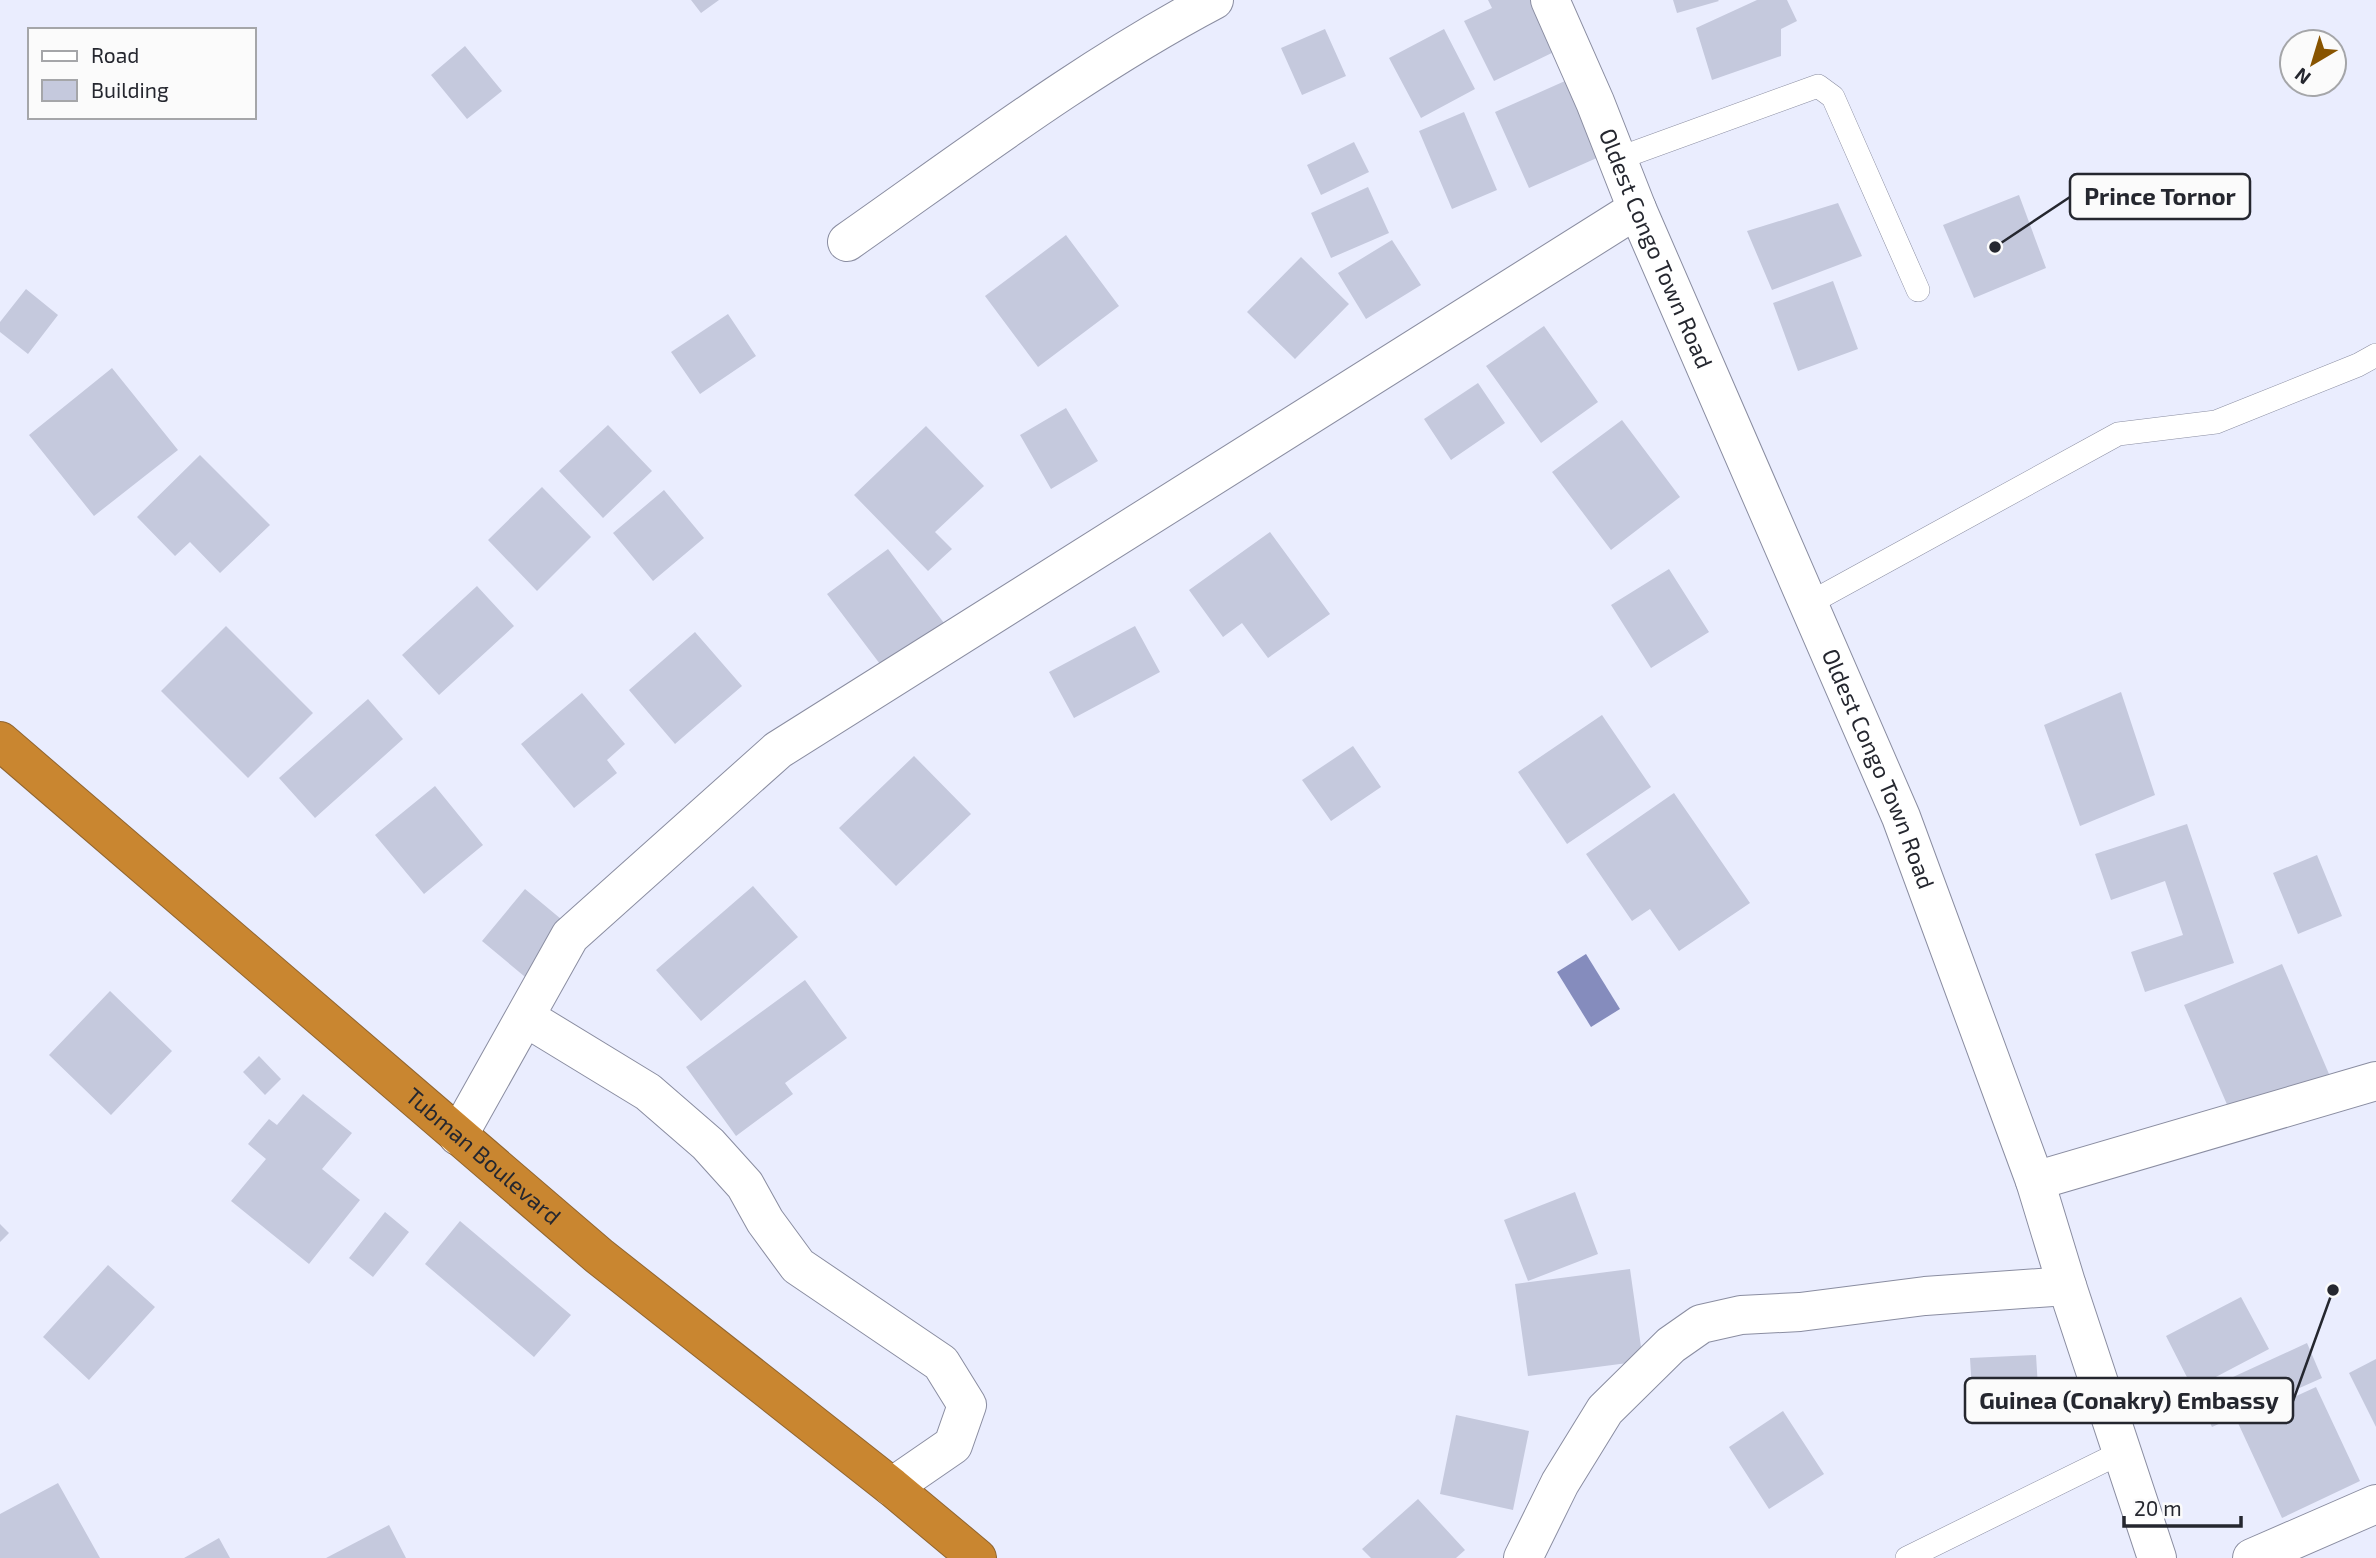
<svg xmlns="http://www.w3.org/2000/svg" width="2376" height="1558" font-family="'Exo 2',sans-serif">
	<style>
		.water { fill: #858cbd }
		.building { fill: #c5c9dd }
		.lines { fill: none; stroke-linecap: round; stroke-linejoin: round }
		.lane-casing { stroke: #8a8da1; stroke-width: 24 }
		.street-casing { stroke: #8a8da1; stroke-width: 40 }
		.secondary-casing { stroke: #8a8da1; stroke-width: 40 }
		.highway-casing { stroke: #906530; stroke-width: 40 }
		.lane { stroke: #fff; stroke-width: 23 }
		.street { stroke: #fff; stroke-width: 38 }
		.secondary { stroke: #fff; stroke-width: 38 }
		.highway { stroke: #c98630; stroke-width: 38 }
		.labels { text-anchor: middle; stroke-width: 6; stroke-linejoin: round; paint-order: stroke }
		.street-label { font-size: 23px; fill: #25272f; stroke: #fbfbfb }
		.leader { fill: none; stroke: #25272f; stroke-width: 2.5 }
		.callout-dot { fill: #25272f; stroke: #fbfbfb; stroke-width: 2.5 }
		.callout { fill: #fbfbfb; stroke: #25272f; stroke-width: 2.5 }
		.callout-label { font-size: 24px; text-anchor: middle; font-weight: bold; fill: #25272f }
	</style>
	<rect width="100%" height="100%" fill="#eaedfe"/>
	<path class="water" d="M 1586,954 L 1620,1009 L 1591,1027 L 1557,972 Z"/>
	<path class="building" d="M 691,0 L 719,0 L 701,13 Z
		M 1488,0 L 1536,0 L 1560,49 L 1494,81 L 1464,21 L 1492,8 Z
		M 1673,0 L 1718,0 L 1719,1 L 1677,13 Z
		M 1757,0 L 1787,0 L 1797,21 L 1781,29 L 1781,56 L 1712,80 L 1696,28 Z
		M 1325,29 L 1346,76 L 1302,95 L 1281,48 Z
		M 1444,29 L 1475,89 L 1421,118 L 1389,58 Z
		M 465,46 L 502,91 L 467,119 L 431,75 Z
		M 1565,81 L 1599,157 L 1529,188 L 1495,112 Z
		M 1464,112 L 1497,190 L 1452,209 L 1419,131 Z
		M 1354,142 L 1369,172 L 1321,195 L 1307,165 Z
		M 1368,187 L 1389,233 L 1331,258 L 1311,213 Z
		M 2019,195 L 2046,268 L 1974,298 L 1943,225 Z
		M 1838,203 L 1862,256 L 1772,290 L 1747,231 Z
		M 1066,235 L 1119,306 L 1038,367 L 985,296 Z
		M 1392,240 L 1421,285 L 1366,319 L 1338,273 Z
		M 1301,257 L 1349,304 L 1295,359 L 1247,312 Z
		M 1833,281 L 1858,349 L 1798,371 L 1773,303 Z
		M 26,289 L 58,315 L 28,354 L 0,332 L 0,322 Z
		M 728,314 L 756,356 L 700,394 L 671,352 Z
		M 1544,326 L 1598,402 L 1541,443 L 1486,366 Z
		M 112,368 L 178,450 L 94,516 L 29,435 Z
		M 1478,383 L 1505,423 L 1451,460 L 1424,419 Z
		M 1066,408 L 1098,461 L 1051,489 L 1020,435 Z
		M 1622,420 L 1680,497 L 1611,550 L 1552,472 Z
		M 608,425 L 652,471 L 603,518 L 559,471 Z
		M 926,426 L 984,486 L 935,532 L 952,549 L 928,571 L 854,495 Z
		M 200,455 L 270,525 L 220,573 L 190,542 L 175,556 L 137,517 Z
		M 542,487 L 591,537 L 537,591 L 488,540 Z
		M 664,490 L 704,538 L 653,581 L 613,533 Z
		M 1270,532 L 1330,614 L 1268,658 L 1242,623 L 1223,637 L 1189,590 Z
		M 888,549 L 944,623 L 883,668 L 827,594 Z
		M 1669,569 L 1709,632 L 1651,668 L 1611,605 Z
		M 477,586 L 514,626 L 439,695 L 402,655 Z
		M 226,626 L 313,713 L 248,778 L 161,691 Z
		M 1135,626 L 1160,672 L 1074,718 L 1049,672 Z
		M 695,632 L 742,686 L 675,744 L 629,690 Z
		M 2121,692 L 2155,795 L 2080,826 L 2044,725 Z
		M 582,693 L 625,744 L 607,760 L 617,773 L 574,808 L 521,744 Z
		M 368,699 L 403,739 L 315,818 L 279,778 Z
		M 1602,715 L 1651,787 L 1567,844 L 1518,772 Z
		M 1353,746 L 1381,787 L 1331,821 L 1302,780 Z
		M 914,756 L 971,814 L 896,886 L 839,828 Z
		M 435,786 L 483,845 L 424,894 L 375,835 Z
		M 1674,793 L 1750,903 L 1679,951 L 1650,909 L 1632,921 L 1586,854 Z
		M 2187,824 L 2234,963 L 2145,992 L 2131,952 L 2183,935 L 2165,881 L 2111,900 L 2095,854 Z
		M 2317,855 L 2342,916 L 2298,934 L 2273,873 Z
		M 753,886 L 798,937 L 701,1021 L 656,970 Z
		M 525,889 L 573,929 L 530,981 L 482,941 Z
		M 2282,964 L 2329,1074 L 2232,1116 L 2184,1005 Z
		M 805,980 L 847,1038 L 785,1083 L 793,1094 L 736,1136 L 686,1067 Z
		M 110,991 L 172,1051 L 111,1115 L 49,1055 Z
		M 259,1056 L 281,1079 L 265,1095 L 243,1072 Z
		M 303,1094 L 352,1133 L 322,1169 L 360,1200 L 309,1264 L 231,1201 L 266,1159 L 248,1144 L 269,1119 L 277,1125 Z
		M 1575,1192 L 1598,1254 L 1528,1281 L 1504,1220 Z
		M 385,1212 L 409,1232 L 373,1277 L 349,1258 Z
		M 460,1221 L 571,1315 L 534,1357 L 425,1264 Z
		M 0,1224 L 9,1233 L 0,1242 Z
		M 108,1265 L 155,1307 L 89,1380 L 43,1337 Z
		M 1630,1269 L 1643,1361 L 1528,1376 L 1515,1284 Z
		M 2241,1297 L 2269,1349 L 2193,1389 L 2166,1336 Z
		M 2307,1343 L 2322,1378 L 2212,1427 L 2196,1394 Z
		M 2036,1355 L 2040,1420 L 1974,1423 L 1970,1358 Z
		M 2376,1359 L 2376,1427 L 2349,1373 Z
		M 2316,1387 L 2360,1481 L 2282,1518 L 2238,1423 Z
		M 1783,1411 L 1824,1474 L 1769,1509 L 1729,1447 Z
		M 1456,1415 L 1529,1431 L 1513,1510 L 1440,1494 Z
		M 58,1483 L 100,1558 L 0,1558 L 0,1514 Z
		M 1418,1499 L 1465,1550 L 1456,1558 L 1371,1558 L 1362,1549 Z
		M 389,1525 L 406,1558 L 326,1558 Z
		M 219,1538 L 230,1558 L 184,1558 Z"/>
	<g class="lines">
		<defs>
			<path id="lane" d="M 1617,159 L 1818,86 L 1833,97 L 1918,290
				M 1808,604 L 2118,434 L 2216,422 L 2358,365 L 2376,355
				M 1907,1558 L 2122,1452"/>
			<path id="street" d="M 847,242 C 967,158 1085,68 1214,0
				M 525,1017 L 648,1092 L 708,1144 L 745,1185 L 765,1221 L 798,1266 L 941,1363 L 967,1405 L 953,1445 L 892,1487
				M 458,1136 L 570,936 L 778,750 L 1637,209
				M 2035,1181 L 2376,1081
				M 1523,1558 L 1560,1483 L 1605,1410 L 1671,1345 L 1701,1324 L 1741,1315 L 1800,1312 L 1925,1296 L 2067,1286
				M 2252,1558 L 2376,1504"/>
			<g id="secondary">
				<path id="s1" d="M 1550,0 L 1595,102 L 1637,209 L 1901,817 L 2035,1181 L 2067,1286 L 2157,1558"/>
			</g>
			<g id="highway">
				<path id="s2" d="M 0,741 L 599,1256 L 892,1487 L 977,1558"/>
			</g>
		</defs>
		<use href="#lane" class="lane-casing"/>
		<use href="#street" class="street-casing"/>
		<use href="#secondary" class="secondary-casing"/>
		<use href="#highway" class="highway-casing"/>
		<use href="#lane" class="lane"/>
		<use href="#street" class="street"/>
		<use href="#secondary" class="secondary"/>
		<use href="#highway" class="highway"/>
	</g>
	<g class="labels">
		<g class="street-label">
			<text dy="8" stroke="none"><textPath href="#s1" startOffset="270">Oldest Congo Town Road</textPath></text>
			<text dy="8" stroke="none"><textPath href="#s1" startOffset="836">Oldest Congo Town Road</textPath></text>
			<text dy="8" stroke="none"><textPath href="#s2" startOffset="637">Tubman Boulevard</textPath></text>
		</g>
	</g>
	<path class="leader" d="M1995 247L2070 197M2333 1290L2293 1401"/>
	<g class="callout-dot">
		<circle cx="1995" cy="247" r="7"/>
		<circle cx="2333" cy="1290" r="7"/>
	</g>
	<g class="callout">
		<rect x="2070" y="174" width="180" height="45" rx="7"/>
		<rect x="1965" y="1378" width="328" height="45" rx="7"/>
	</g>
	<g class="callout-label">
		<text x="2160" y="205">Prince Tornor</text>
		<text x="2129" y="1409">Guinea (Conakry) Embassy</text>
	</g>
	<rect x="28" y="28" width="228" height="91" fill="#fbfbfb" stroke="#a5a6a9" stroke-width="2"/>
	<rect x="42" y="51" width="35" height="10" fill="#ffffff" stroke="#a5a6a9" stroke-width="2"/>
	<text x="91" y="63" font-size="21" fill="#25272f">Road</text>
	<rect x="42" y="80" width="35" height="21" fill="#c5c9dd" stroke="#a5a6a9" stroke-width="2"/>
	<text x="91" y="98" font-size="21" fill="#25272f">Building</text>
	<g transform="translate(2313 63) rotate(218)"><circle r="33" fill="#fbfbfb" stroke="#a5a6a9" stroke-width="2"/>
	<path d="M0-5L12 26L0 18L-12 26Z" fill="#885400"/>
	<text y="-10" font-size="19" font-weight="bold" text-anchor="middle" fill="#25272f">N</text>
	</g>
	<path d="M2124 1516v10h117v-10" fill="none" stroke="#25272f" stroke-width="3.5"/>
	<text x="2134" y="1516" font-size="21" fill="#25272f" stroke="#fbfbfb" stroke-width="5" paint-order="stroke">20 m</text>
</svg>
